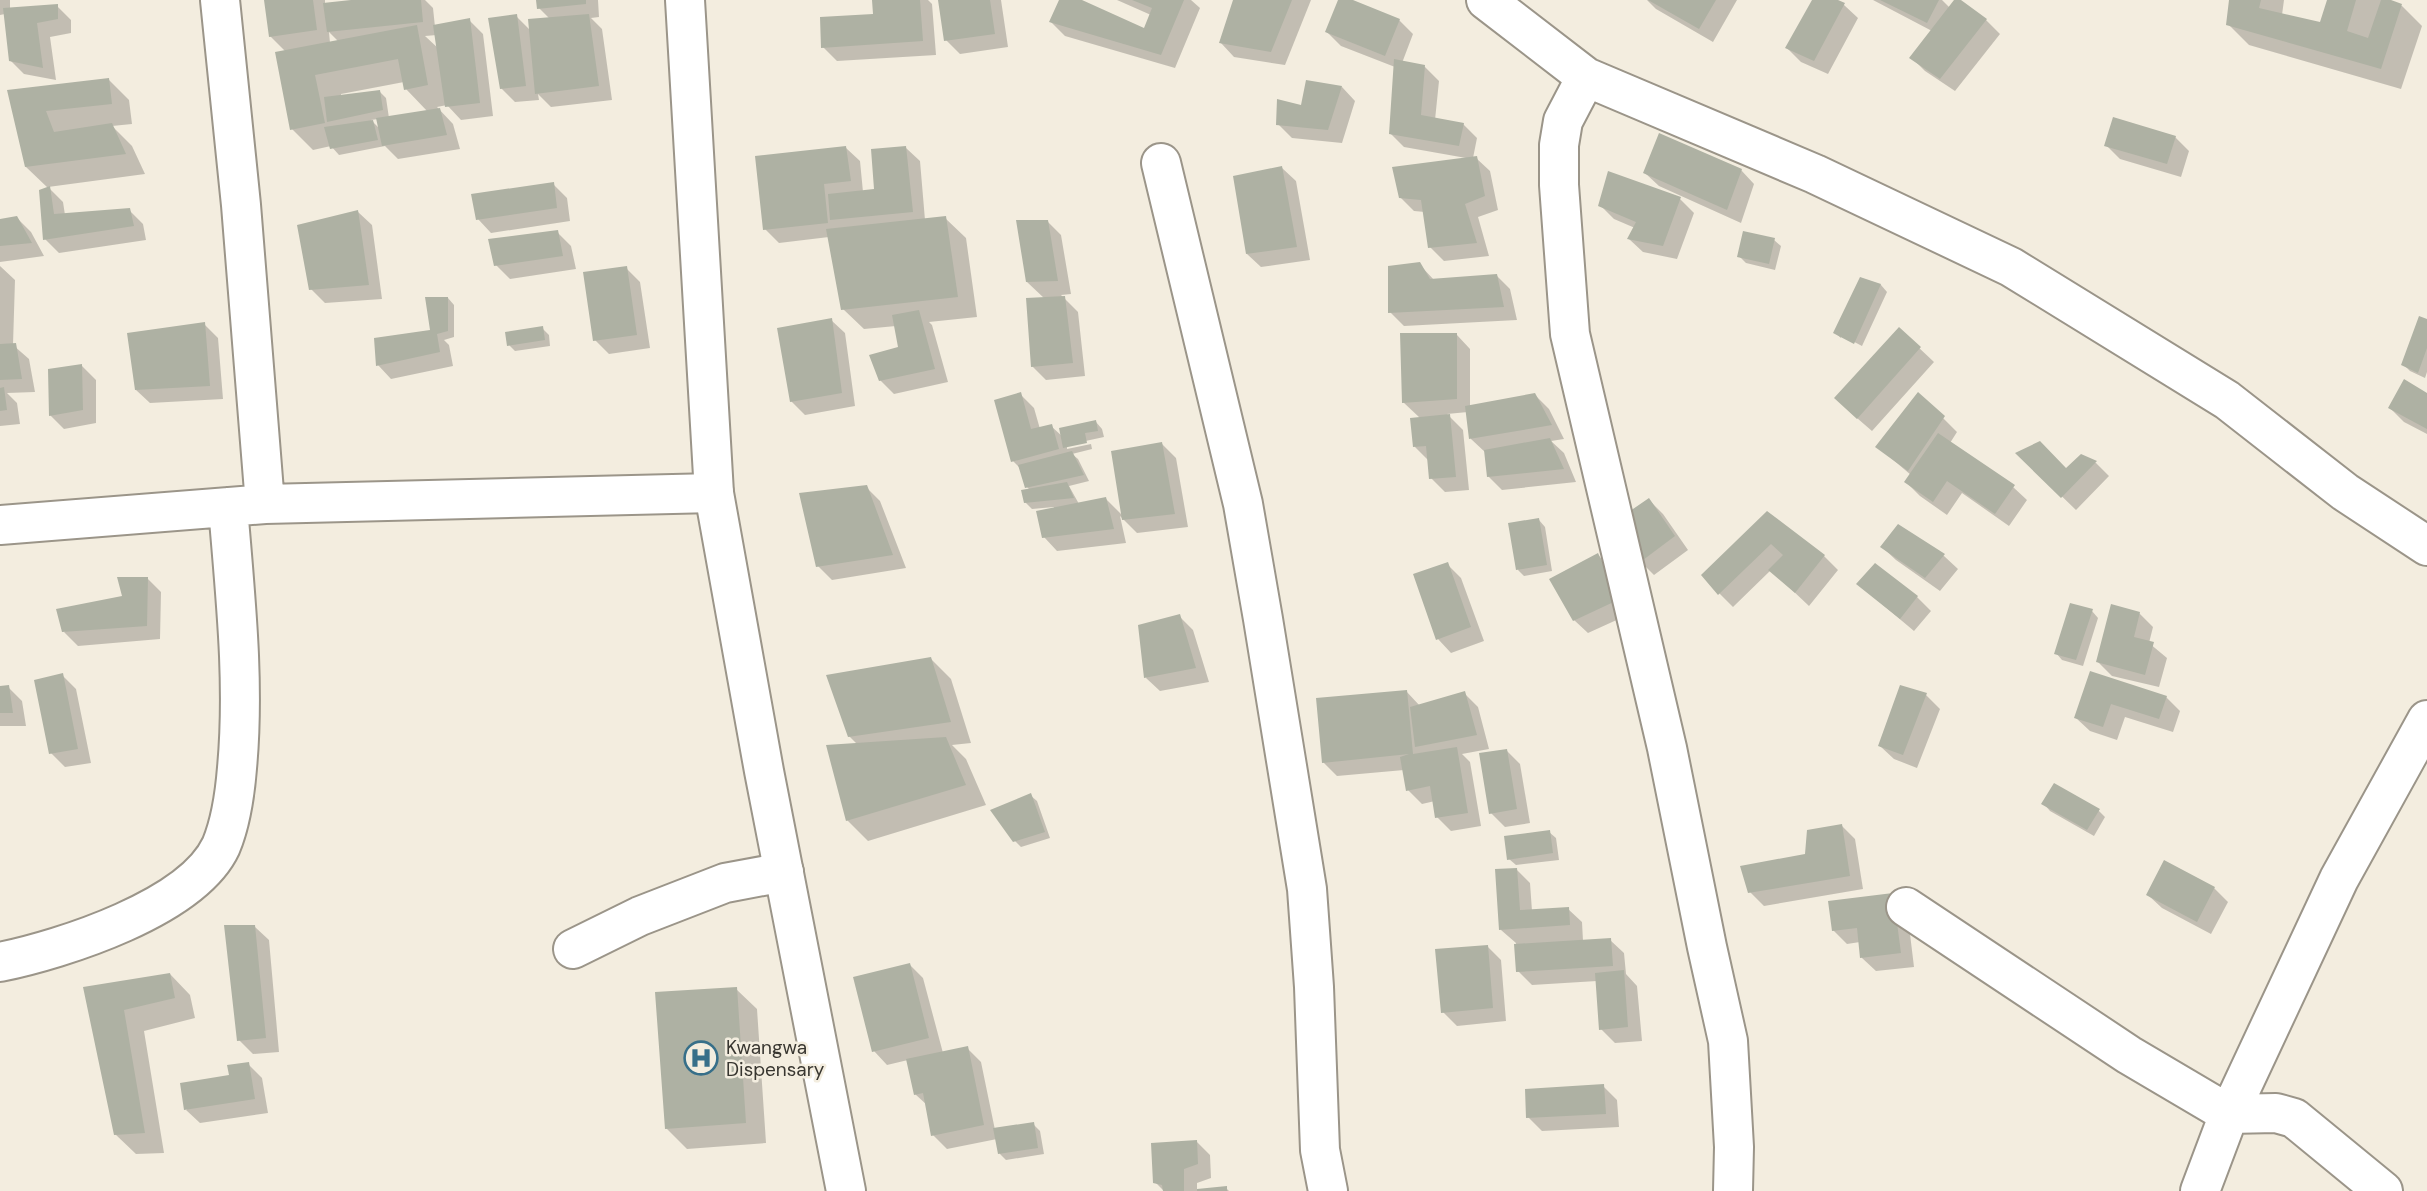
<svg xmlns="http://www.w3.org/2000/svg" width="2427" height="1191" font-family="'DM Sans',sans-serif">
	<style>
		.shadow { fill: #0003; fill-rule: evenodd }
		.building { fill: #aeb1a3 }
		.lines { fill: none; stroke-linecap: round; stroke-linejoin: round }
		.minor-casing { stroke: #9b9589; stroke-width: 42 }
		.tertiary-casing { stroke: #9b9589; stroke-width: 42 }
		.minor { stroke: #fff; stroke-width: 38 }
		.tertiary { stroke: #fff; stroke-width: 38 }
		.labels { text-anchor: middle; stroke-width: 5; stroke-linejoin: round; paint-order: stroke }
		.poi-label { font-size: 19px; fill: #383630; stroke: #f3eddf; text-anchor: start }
	</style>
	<rect width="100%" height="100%" fill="#f3eddf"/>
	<path class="shadow" d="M 0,0 L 10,0 L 10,9 L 57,6 L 71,20 L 71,33 L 50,37 L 56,80 L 24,74 L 10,60 L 5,14 L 0,15 Z
		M 266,0 L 325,0 L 325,5 L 367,0 L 425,0 L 433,8 L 435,27 L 469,20 L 483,34 L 493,116 L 461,120 L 447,105 L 437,107 L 453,124 L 460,149 L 398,159 L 385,146 L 339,155 L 331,146 L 313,150 L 292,129 L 286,52 L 270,36 ZM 329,32 L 339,42 L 330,43 ZM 437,35 L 439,49 L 425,36 ZM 404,82 L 406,89 L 428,112 L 389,118 L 386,98 L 380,92 L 341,97 L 341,94 ZM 378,119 L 381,130 L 371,120 Z
		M 538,0 L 598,0 L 599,17 L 591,18 L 602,29 L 612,100 L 551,107 L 538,94 L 539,100 L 515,102 L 501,88 L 516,16 L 531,31 L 550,19 L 539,8 Z
		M 874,0 L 928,0 L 932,4 L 936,55 L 837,61 L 823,47 L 875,16 Z
		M 939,0 L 1001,0 L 1008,47 L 960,54 L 946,40 Z
		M 1061,0 L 1078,0 L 1145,30 L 1151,15 L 1117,0 L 1191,0 L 1200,8 L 1175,68 L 1065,36 L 1051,22 Z
		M 1234,0 L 1311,0 L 1285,65 L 1234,57 L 1221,43 Z
		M 1340,0 L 1348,0 L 1399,20 L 1413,34 L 1402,63 L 1425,67 L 1439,81 L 1435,120 L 1463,124 L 1477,138 L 1473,158 L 1476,158 L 1490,171 L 1498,210 L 1478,217 L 1489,256 L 1444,261 L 1430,247 L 1425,212 L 1414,211 L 1400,197 L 1466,158 L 1404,147 L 1390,133 L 1395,67 L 1341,46 L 1327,32 Z
		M 1647,0 L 1737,0 L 1713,42 L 1656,9 Z
		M 1814,0 L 1833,0 L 1844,5 L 1858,18 L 1828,74 L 1801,62 L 1787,48 Z
		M 1873,0 L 1942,0 L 1950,8 L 1958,0 L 1986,20 L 2000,34 L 1955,91 L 1925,71 L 1911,57 L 1932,31 Z
		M 2230,0 L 2284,0 L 2282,15 L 2321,24 L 2329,0 L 2386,0 L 2402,6 L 2422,26 L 2401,89 L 2249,45 L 2228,24 Z
		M 109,80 L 129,100 L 132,124 L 112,126 L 132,146 L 145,174 L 48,187 L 63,202 L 65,215 L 129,210 L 143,224 L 146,240 L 59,253 L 45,239 L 48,188 L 26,167 L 10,91 Z
		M 1342,87 L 1355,101 L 1342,143 L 1292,138 L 1278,124 L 1302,107 Z
		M 2175,137 L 2189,151 L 2181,177 L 2120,159 L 2106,145 Z
		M 846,148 L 860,161 L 863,192 L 876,191 L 906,148 L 920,161 L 925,220 L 945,218 L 966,238 L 977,317 L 929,322 L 932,325 L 948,382 L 894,394 L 880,380 L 900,348 L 896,326 L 864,329 L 843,309 L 829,237 L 779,243 L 765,229 Z
		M 1282,168 L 1296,181 L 1310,260 L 1261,267 L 1247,254 Z
		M 1741,170 L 1754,184 L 1741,223 L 1659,186 L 1645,173 Z
		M 553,184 L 567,198 L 570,221 L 491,233 L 478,219 Z
		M 1678,197 L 1694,213 L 1677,259 L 1643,252 L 1629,239 L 1635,228 L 1614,219 L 1600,205 Z
		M 358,212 L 372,225 L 382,299 L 325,303 L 311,289 Z
		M 17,218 L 31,232 L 44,256 L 0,262 L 0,220 Z
		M 1047,221 L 1061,235 L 1071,294 L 1061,295 L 1078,312 L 1085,376 L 1046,380 L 1032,366 L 1045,299 L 1027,282 Z
		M 557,232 L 571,246 L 576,269 L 510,279 L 496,265 Z
		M 1774,240 L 1781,246 L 1775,270 L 1746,263 L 1739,256 Z
		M 1419,264 L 1435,281 L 1496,275 L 1510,289 L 1517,320 L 1404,326 L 1390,312 Z
		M 0,266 L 15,280 L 13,345 L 29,359 L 35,392 L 7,393 L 17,403 L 20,424 L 0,426 Z
		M 626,268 L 640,282 L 650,348 L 609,354 L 595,340 Z
		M 1861,279 L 1881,285 L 1887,292 L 1862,346 L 1841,335 L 1841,338 L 1835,333 Z
		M 448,298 L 454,305 L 454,337 L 444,340 L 449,345 L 453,366 L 391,379 L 378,365 L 432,331 Z
		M 831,320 L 845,333 L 855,406 L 805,415 L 791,401 Z
		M 2427,321 L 2427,372 L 2425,378 L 2410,371 L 2403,364 Z
		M 204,324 L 218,338 L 223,399 L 150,403 L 136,390 Z
		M 542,328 L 549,335 L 550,346 L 515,351 L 509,345 Z
		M 1899,329 L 1934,362 L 1872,431 L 1850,412 Z
		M 1457,335 L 1470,349 L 1470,407 L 1535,395 L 1549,409 L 1564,439 L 1551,441 L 1564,453 L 1576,482 L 1502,490 L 1488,476 L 1486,453 L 1471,439 L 1468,412 L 1447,414 L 1463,430 L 1469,490 L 1445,492 L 1431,478 L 1429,461 L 1415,447 L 1420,418 L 1403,402 Z
		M 82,366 L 96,380 L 96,423 L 64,429 L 50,415 Z
		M 1020,394 L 1034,408 L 1040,429 L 1051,426 L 1063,437 L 1096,422 L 1102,429 L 1104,437 L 1067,445 L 1067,449 L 1091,444 L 1092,449 L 1072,454 L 1078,459 L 1089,481 L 1069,486 L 1079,504 L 1106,499 L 1123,516 L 1162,444 L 1176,458 L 1188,527 L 1137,533 L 1120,516 L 1126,543 L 1057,551 L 1044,537 L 1054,507 L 1032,509 L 1025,502 L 1030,490 L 1027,487 L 1021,469 L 1013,461 Z
		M 2427,395 L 2427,434 L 2404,422 L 2390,408 Z
		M 1943,418 L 1957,432 L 1950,443 L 2013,487 L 2027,500 L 2009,526 L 1962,493 L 1947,515 L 1920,496 L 1906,482 L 1911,475 L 1878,447 Z
		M 2018,454 L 2066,470 L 2082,456 L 2096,463 L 2109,476 L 2076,510 Z
		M 866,487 L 880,501 L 906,568 L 832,580 L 818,566 Z
		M 1649,500 L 1663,514 L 1688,550 L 1654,575 L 1641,562 Z
		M 1767,514 L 1824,556 L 1838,570 L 1809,606 L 1771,570 L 1733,607 L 1719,593 Z
		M 1539,520 L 1545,527 L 1552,571 L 1524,576 L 1518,570 Z
		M 1899,526 L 1944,556 L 1958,569 L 1940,591 L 1896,560 L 1882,547 Z
		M 1598,555 L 1611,569 L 1632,613 L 1588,633 L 1574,620 Z
		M 1447,564 L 1461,578 L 1484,641 L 1451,653 L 1438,639 Z
		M 1875,565 L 1917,597 L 1931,611 L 1914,631 L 1858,584 Z
		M 147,578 L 161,592 L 160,639 L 78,646 L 64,632 L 124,598 Z
		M 2092,611 L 2098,618 L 2083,666 L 2062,660 L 2056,653 Z
		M 2139,613 L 2153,627 L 2149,643 L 2167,658 L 2159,687 L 2112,676 L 2098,662 Z
		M 1179,616 L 1193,630 L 1209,682 L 1160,691 L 1146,678 Z
		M 931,659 L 951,679 L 971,743 L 952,745 L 966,759 L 986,805 L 868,841 L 847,820 L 858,745 L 849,736 Z
		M 2091,673 L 2166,697 L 2180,711 L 2173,732 L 2125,717 L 2117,740 L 2090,731 L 2076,718 Z
		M 62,675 L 76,689 L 91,763 L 65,767 L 51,753 Z
		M 8,687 L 22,701 L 26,726 L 0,726 L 0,688 Z
		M 1406,691 L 1420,706 L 1464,693 L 1478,707 L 1489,749 L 1462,754 L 1470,762 L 1481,826 L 1451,831 L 1437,817 L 1435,801 L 1422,804 L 1408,790 L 1404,770 L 1337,776 L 1323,762 Z
		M 1926,695 L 1940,709 L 1917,768 L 1894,759 L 1880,746 Z
		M 1506,750 L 1520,764 L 1530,823 L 1505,827 L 1491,813 Z
		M 1030,795 L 1037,801 L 1050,838 L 1021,847 L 1014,840 Z
		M 2044,804 L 2098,810 L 2105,817 L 2094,836 L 2050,811 Z
		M 1842,826 L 1855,839 L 1863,889 L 1764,906 L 1750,892 L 1806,856 Z
		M 1549,832 L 1556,838 L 1559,860 L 1516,865 L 1509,859 Z
		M 1516,869 L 1530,883 L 1532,911 L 1568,909 L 1582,922 L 1583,941 L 1610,940 L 1624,953 L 1626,974 L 1637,986 L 1642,1041 L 1615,1043 L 1601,1029 L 1597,981 L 1532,985 L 1518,971 L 1516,943 L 1501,930 Z
		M 2214,888 L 2228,902 L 2211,934 L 2162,908 L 2148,895 Z
		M 1907,909 L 1914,967 L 1876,971 L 1862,958 L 1860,942 L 1847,944 L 1833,930 Z
		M 255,927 L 269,940 L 279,1052 L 253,1054 L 239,1040 Z
		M 1487,946 L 1501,960 L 1506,1021 L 1457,1026 L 1443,1012 Z
		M 910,965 L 923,978 L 943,1053 L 967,1048 L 981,1062 L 995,1130 L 1033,1124 L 1040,1131 L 1044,1154 L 1006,1160 L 1000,1154 L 997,1139 L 947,1149 L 933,1135 L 927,1105 L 915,1094 L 908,1060 L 887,1065 L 874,1051 Z
		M 170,974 L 190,995 L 195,1018 L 144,1031 L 164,1153 L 136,1154 L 115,1134 L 85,989 Z
		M 736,989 L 757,1009 L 766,1143 L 687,1149 L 666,1128 Z
		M 248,1064 L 262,1078 L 268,1113 L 200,1123 L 186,1110 Z
		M 1603,1086 L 1617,1100 L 1619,1127 L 1542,1131 L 1528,1117 Z
		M 1196,1141 L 1210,1155 L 1211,1178 L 1197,1183 L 1197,1191 L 1226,1188 L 1229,1191 L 1164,1191 L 1155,1182 Z"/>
	<path class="building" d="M 264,0 L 313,0 L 317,30 L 269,37 Z
		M 351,0 L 421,0 L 423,22 L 327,32 L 323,3 Z
		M 536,0 L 586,0 L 586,4 L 537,9 Z
		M 872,0 L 920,0 L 923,41 L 821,48 L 820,17 L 873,14 Z
		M 938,0 L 990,0 L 995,34 L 944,41 Z
		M 1059,0 L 1082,0 L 1144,28 L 1152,8 L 1132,0 L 1184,0 L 1161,55 L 1049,22 Z
		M 1233,0 L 1292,0 L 1271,52 L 1219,43 Z
		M 1338,0 L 1353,0 L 1400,19 L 1385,56 L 1325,32 Z
		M 1648,0 L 1716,0 L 1699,29 Z
		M 1812,0 L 1838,0 L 1845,3 L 1814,61 L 1785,48 Z
		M 1880,0 L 1939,0 L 1927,23 Z
		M 1954,0 L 1961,0 L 1987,19 L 1940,79 L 1909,58 Z
		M 2229,0 L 2261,0 L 2259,8 L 2320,22 L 2327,0 L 2356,0 L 2347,31 L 2368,38 L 2381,0 L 2391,0 L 2402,4 L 2381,69 L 2226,25 Z
		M 58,4 L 58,19 L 37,23 L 43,68 L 9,61 L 3,8 Z
		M 517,14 L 526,86 L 500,89 L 488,18 Z
		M 589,14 L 599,86 L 535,94 L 528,19 Z
		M 470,18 L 480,103 L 445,107 L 433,25 Z
		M 417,25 L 428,85 L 404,90 L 398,59 L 315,75 L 325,123 L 290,130 L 275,52 Z
		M 1394,59 L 1425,65 L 1421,115 L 1464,123 L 1459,146 L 1389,134 Z
		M 109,78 L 112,104 L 46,111 L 54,132 L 112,123 L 126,154 L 25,167 L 7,90 Z
		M 1306,80 L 1342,86 L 1328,130 L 1276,125 L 1277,99 L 1301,105 Z
		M 380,90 L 383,110 L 327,122 L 324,97 Z
		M 440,108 L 447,135 L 382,146 L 376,118 Z
		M 2113,117 L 2176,136 L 2167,164 L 2104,146 Z
		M 373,120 L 378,140 L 330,149 L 324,127 Z
		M 1659,133 L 1742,169 L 1727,210 L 1643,173 Z
		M 846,146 L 851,181 L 824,184 L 828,223 L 763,230 L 755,156 Z
		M 906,146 L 913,212 L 830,220 L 828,194 L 874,189 L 871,149 Z
		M 1477,156 L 1485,196 L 1465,204 L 1477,243 L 1428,248 L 1421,200 L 1399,198 L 1392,167 Z
		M 1282,166 L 1297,247 L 1246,254 L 1233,176 Z
		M 1608,171 L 1681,197 L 1663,246 L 1627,239 L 1636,222 L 1598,206 Z
		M 554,182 L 557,208 L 476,220 L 471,194 Z
		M 50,186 L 54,214 L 130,208 L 134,226 L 43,240 L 39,190 Z
		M 358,210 L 369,285 L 309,290 L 297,225 Z
		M 17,216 L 32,243 L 0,246 L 0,219 Z
		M 946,216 L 958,297 L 841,310 L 826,229 Z
		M 1016,220 L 1048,220 L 1058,281 L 1026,282 Z
		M 558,230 L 563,256 L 494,266 L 488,239 Z
		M 1743,231 L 1775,238 L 1769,264 L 1737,257 Z
		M 1420,262 L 1430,279 L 1497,274 L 1504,307 L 1388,313 L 1388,266 Z
		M 627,266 L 637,335 L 593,341 L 583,272 Z
		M 1860,277 L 1881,284 L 1854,344 L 1833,333 Z
		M 1065,296 L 1073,363 L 1031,367 L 1026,298 Z
		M 425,297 L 448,297 L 448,331 L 437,334 L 440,352 L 376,366 L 374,338 L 430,330 Z
		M 919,310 L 935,369 L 879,381 L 869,355 L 898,347 L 892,315 Z
		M 2419,316 L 2427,319 L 2427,348 L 2418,373 L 2401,365 Z
		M 832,318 L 842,393 L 790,402 L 777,328 Z
		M 205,322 L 210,386 L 135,390 L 127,333 Z
		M 543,326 L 545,340 L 507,346 L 505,332 Z
		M 1899,327 L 1921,347 L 1857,419 L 1834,398 Z
		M 1400,333 L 1457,333 L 1457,399 L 1402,403 Z
		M 16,343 L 22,379 L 0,380 L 0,344 Z
		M 82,364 L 83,410 L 49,416 L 48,369 Z
		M 2404,379 L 2427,393 L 2427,429 L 2388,408 Z
		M 4,387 L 7,410 L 0,411 L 0,388 Z
		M 1021,392 L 1031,429 L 1052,424 L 1059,449 L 1011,462 L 994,400 Z
		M 1918,392 L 1945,416 L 1908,471 L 1875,447 Z
		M 1535,393 L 1552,425 L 1469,439 L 1465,406 Z
		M 1450,414 L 1456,477 L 1429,479 L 1426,446 L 1413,447 L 1410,418 Z
		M 1096,420 L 1098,431 L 1085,433 L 1087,443 L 1063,448 L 1059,428 Z
		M 1938,433 L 2015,485 L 1995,514 L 1947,481 L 1933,502 L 1904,482 Z
		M 1550,438 L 1564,469 L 1487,477 L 1484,450 Z
		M 2040,441 L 2066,468 L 2081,454 L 2097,461 L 2061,498 L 2015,453 Z
		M 1162,442 L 1175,514 L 1122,520 L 1111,451 Z
		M 1072,451 L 1084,475 L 1025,488 L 1018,465 Z
		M 1067,482 L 1074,498 L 1024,503 L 1021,490 Z
		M 867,485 L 893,555 L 816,567 L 799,493 Z
		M 1106,497 L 1114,529 L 1042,538 L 1036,511 Z
		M 1649,498 L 1675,536 L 1639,563 L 1617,520 Z
		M 1767,511 L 1825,555 L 1795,593 L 1768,570 L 1783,555 L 1771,544 L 1718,595 L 1701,575 Z
		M 1539,518 L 1547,565 L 1516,570 L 1508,523 Z
		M 1898,524 L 1945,554 L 1925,578 L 1880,547 Z
		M 1598,553 L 1620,599 L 1573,621 L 1549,579 Z
		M 1448,562 L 1471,627 L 1436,640 L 1413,574 Z
		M 1875,563 L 1918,596 L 1900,619 L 1856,584 Z
		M 117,577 L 148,577 L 147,626 L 62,632 L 56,609 L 122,596 Z
		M 2070,603 L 2093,609 L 2076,660 L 2054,654 Z
		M 2111,604 L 2140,612 L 2134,637 L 2154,642 L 2145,675 L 2096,662 Z
		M 1180,614 L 1196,668 L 1144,678 L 1138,625 Z
		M 931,657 L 951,722 L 848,737 L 826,675 Z
		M 2090,671 L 2167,696 L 2159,719 L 2111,704 L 2103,727 L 2074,718 Z
		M 63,673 L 78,749 L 49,754 L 34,680 Z
		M 9,685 L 13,713 L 0,713 L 0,686 Z
		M 1900,685 L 1927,693 L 1903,755 L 1878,746 Z
		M 1407,690 L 1413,754 L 1457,747 L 1468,813 L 1435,818 L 1430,786 L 1406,791 L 1400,757 L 1409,754 L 1322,763 L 1316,698 Z
		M 1465,691 L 1477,735 L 1415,747 L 1410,707 Z
		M 946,737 L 966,785 L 846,821 L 826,745 Z
		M 1507,749 L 1517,809 L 1489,814 L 1479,753 Z
		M 2054,783 L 2100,809 L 2087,830 L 2041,804 Z
		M 1031,793 L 1045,832 L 1013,842 L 990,810 Z
		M 1842,824 L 1850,876 L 1748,893 L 1740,866 L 1805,854 L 1807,830 Z
		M 1550,830 L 1553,853 L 1507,860 L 1504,836 Z
		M 2164,860 L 2215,887 L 2197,922 L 2146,895 Z
		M 1517,868 L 1520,910 L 1569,907 L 1570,925 L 1499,930 L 1495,869 Z
		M 1893,893 L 1901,953 L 1860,958 L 1857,928 L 1832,931 L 1828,901 Z
		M 224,925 L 255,925 L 266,1038 L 237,1041 Z
		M 1611,938 L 1613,966 L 1516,972 L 1514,944 Z
		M 1488,945 L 1493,1008 L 1441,1013 L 1435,949 Z
		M 910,963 L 929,1038 L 872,1052 L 853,977 Z
		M 1624,970 L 1628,1027 L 1599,1030 L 1595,973 Z
		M 170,973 L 175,998 L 124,1010 L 145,1133 L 114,1135 L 83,987 Z
		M 737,987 L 746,1123 L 665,1129 L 655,992 Z
		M 968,1046 L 984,1125 L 931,1136 L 923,1093 L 914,1095 L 906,1059 Z
		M 249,1062 L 255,1099 L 184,1110 L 180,1083 L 229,1075 L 227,1065 Z
		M 1604,1084 L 1606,1114 L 1526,1118 L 1525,1089 Z
		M 1034,1122 L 1038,1148 L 998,1154 L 993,1128 Z
		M 1197,1140 L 1198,1164 L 1184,1169 L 1184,1191 L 1163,1191 L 1162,1185 L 1153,1183 L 1151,1143 Z
		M 1227,1186 L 1227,1191 L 1197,1191 L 1197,1189 Z"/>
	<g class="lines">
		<defs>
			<path id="minor" d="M 220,0 L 241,205 L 265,504
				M 1486,0 L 1586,77 L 1815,174 L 2011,267 L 2227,400 L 2345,492 L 2427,546
				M 1586,77 L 1563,121 L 1559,145 L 1559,185 L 1570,334 L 1667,748 L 1707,947 L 1728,1041 L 1734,1147 L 1733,1191
				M 1161,163 L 1243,504 L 1263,619 L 1307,889 L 1314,987 L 1320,1150 L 1328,1191
				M 0,525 L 265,504 L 714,493
				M 1906,907 L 2129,1055 L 2229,1114 L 2276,1113 L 2294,1118 L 2383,1191
				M 573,949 L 640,916 L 725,883 L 784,872
				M 0,962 C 63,949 192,908 221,846 C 231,822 235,793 237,768 C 245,681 235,594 228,507
				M 2200,1191 L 2229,1114 L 2339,879 L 2427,720"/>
			<path id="tertiary" d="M 685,0 L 714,493 L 764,771 L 846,1191"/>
		</defs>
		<use href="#minor" class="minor-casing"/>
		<use href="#tertiary" class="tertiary-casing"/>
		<use href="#minor" class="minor"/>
		<use href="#tertiary" class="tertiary"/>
	</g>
	<defs>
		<symbol id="hospital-ring" viewBox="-11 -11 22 22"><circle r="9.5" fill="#f3eddf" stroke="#376f89" stroke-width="1.5"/><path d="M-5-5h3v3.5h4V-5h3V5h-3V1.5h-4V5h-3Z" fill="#376f89"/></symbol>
	</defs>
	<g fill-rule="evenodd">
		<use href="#hospital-ring" x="682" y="1039" width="38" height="38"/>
	</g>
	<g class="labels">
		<g class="poi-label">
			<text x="726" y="1054">Kwangwa<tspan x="726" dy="22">Dispensary</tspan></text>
		</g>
	</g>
</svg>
